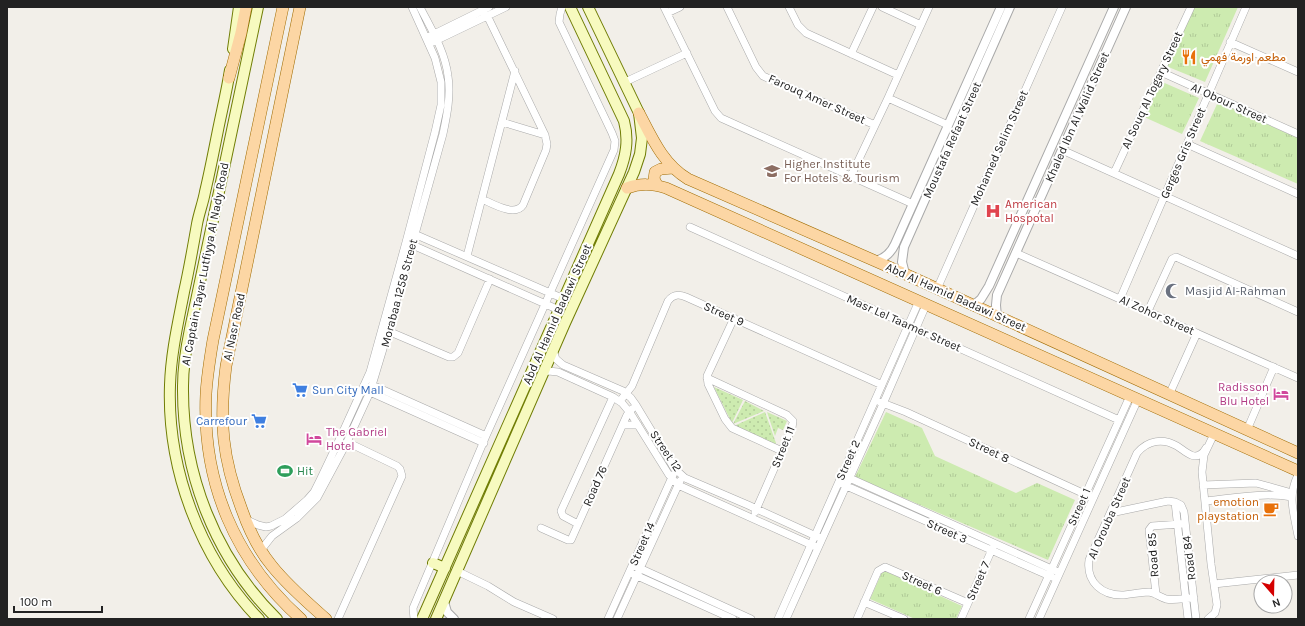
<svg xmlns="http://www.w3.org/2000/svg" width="1305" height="626" font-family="Karla,Vazirmatn,sans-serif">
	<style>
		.grass { fill: url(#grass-tufts) }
		.garden { fill: url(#garden-dots) }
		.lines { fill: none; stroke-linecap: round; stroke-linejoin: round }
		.minor-casing { stroke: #a9a9a9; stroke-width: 8 }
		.tertiary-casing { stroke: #a9a9a9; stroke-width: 10 }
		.secondary-casing { stroke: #707d05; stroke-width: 12 }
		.primary-casing { stroke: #a06b00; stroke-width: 12 }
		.minor { stroke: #fff; stroke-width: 7 }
		.tertiary { stroke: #fff; stroke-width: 8 }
		.secondary { stroke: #f7fabf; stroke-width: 10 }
		.primary { stroke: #fcd6a4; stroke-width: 11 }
		.labels { text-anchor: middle; stroke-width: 4; stroke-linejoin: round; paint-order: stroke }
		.food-label { font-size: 12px; fill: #c56008; stroke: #fff; text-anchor: start }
		.street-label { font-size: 12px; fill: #222; stroke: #fff }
		.education-label { font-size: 12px; fill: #785e54; stroke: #fff; text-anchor: start }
		.health-label { font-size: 12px; fill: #be3a42; stroke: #fff; text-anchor: start }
		.worship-label { font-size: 12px; fill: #5b616d; stroke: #fff; text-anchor: start }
		.hotel-label { font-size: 12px; fill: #b23c85; stroke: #fff; text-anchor: end }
		.shop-label { font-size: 12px; fill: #366cbe; stroke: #fff; text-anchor: start }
		.leisure-label { font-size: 12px; fill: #27864d; stroke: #fff; text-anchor: start }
	</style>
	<defs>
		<pattern id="grass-tufts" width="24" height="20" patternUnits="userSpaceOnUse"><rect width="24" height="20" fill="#cdebb0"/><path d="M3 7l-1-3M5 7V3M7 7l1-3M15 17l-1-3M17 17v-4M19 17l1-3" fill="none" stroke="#b0c997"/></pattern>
		<pattern id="garden-dots" width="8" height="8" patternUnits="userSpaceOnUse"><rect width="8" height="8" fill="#cdebb0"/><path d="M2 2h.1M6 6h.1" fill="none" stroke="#b0c997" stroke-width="1.8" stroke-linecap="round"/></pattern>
	</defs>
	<rect width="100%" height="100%" fill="#f2efe9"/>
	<path class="grass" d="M 1192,7 L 1238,7 L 1205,82 L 1166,66 Z
		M 1160,81 L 1199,98 L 1182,134 L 1144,117 Z
		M 1218,102 L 1298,138 L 1298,184 L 1200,141 Z
		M 886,412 L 922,428 L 935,456 L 1016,493 L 1037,483 L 1075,500 L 1048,560 L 855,477 Z
		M 883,570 L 962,606 L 956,619 L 915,619 L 870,599 Z"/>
	<path class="garden" d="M 714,387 L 743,400 L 732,423 Z
		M 745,401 L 764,411 L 733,424 Z
		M 765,412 L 776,443 L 775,445 L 737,427 L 736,425 Z
		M 767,412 L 787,421 L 783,430 L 778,428 L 775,436 Z"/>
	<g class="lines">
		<defs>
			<path id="minor" d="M 664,7 L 715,111 L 721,118 L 913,204
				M 727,7 L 756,67 L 763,76 L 875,125
				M 789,7 L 798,25 L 806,33 L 898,75
				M 882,7 L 921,25
				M 667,13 L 680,7
				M 430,36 L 489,7
				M 433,42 L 506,7
				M 1230,42 L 1298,72
				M 851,54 L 873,7
				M 1161,72 L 1298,134
				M 625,82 L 687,53
				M 888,98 L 948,125
				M 502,122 L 545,135
				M 1187,144 L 1298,194
				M 1062,150 L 1298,256
				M 1114,173 L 1191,7
				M 851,176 L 888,98 L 929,7
				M 482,199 C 493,204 515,217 523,205 L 546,150 L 547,144 L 545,135 L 484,9
				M 690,227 L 1119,420
				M 412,233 L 564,299
				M 408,243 L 559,310
				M 1016,253 L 1298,378
				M 467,256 L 515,71
				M 937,289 L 1062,7
				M 1120,299 L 1246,7
				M 1148,311 L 1172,259 L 1176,257 L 1298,312
				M 734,318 L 707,376 L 708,384 L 725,419 L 732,428 L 782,451
				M 388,331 L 449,357 L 453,357 L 458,353 L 490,279
				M 553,350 L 556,359 L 563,365 L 623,391 L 631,398 L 636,405 L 674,468 L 685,478 L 748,505 L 818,537
				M 543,373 L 548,371 L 558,372 L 613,397 L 622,403 L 631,414 L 669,475 L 678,485 L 814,546
				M 707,378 L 787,415 L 793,421 L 792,428 L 755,512
				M 372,385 L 486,436
				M 370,392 L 484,443
				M 1169,395 L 1197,333
				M 620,401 L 632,386 L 668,301 C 673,294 679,294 686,297 L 882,385
				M 880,402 L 906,412 L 1089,496
				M 623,425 L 638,425
				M 1247,430 L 1274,367
				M 1298,475 C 1287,497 1294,513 1298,536
				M 845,476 L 1056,571
				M 842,484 L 1052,577
				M 1203,485 L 1256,483 L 1292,493
				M 1205,501 C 1233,498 1264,492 1292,497
				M 1175,502 L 1188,619
				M 1111,513 L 1168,501 L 1175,502 L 1181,505 L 1184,512 L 1196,619
				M 245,519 L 258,525 L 266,527 L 271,526 L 285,519 L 307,500 L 314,492 L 320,480 L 341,436 L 370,372 L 406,242 L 435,132 L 441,105 L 441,82 L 435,58 L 412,7
				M 578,524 L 563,516 L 561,511 L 613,397
				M 541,528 L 568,540 L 571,540 L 627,415 L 632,409
				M 261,550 L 272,536 L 297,518 L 317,498 L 347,442 L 370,392 L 383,349 L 443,134 C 447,115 451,95 448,76 C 445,51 431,29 420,7
				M 637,567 L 751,619
				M 457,571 L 488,586 L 514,602 L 553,619
				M 633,574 L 733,619
				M 1214,584 L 1298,575
				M 1156,594 L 1149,530 L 1152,526 L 1181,524
				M 1194,598 C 1185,598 1174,601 1166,599 C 1160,597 1155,593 1149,592 C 1141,592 1133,594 1124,595 C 1102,596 1086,582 1089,560 L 1137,453 C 1148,440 1163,438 1177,446 C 1182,449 1186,453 1191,455 C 1197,458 1203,454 1206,448
				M 864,602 L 904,619
				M 338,619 L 402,476 L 400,469 L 397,466 L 347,442
				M 414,619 L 413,608 L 486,436 L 614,150 L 615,141 L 612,133 L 559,22 L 560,14 L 562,7
				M 608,619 L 673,475
				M 617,619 L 680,481
				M 778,619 L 919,301
				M 786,619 L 883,404 L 926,305
				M 857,619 L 878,571 L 885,567 L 968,603
				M 961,619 L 993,547
				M 1029,619 L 1130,396
				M 1039,619 L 1138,399
				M 1208,619 L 1215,613 L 1217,605 L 1211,564 L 1202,472 L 1204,455 L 1214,434"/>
			<path id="tertiary" d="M 876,261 C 885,258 891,253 895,244 L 1001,7
				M 905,274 L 902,262 L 904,247 L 1010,7
				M 973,306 L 981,299 L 989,286 L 1114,7
				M 997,317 L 996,305 L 997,295 L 1126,7
				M 444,602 L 447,612 L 454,619"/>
			<path id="secondary" d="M 258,7 L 190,329 C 186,348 183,367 183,386 C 182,473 215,558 277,619
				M 233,49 L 239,7
				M 230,70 C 227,90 222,110 218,130 C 214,150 210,171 205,192 C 203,203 199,213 197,224 C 193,247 189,270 184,292 C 178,323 171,353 170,385 C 167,469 200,558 259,619
				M 433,563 L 445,568
				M 422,619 L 619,174 C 626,156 629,140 624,121 L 570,7
				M 436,619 L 565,323 L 634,172 L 640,154 L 642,138 L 639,113 L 588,7"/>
			<path id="primary" d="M 283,7 L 213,340 C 210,358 207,376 206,394 C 202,483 235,560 301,619
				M 300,7 L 226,366 C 219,421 222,458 242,510 C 249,530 258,549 272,566 C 288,586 307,602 326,619
				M 229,78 L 241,33 L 246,7
				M 639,113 C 652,138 663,164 688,179 L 905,274 L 1298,453
				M 657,185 L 654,179 L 655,172 L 661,169 L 673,168
				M 627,188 C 641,183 652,184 666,188 L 1298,471"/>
		</defs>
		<use href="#minor" class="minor-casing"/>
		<use href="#tertiary" class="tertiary-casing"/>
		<use href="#secondary" class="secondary-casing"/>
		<use href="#primary" class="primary-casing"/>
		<use href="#minor" class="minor"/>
		<use href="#tertiary" class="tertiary"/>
		<use href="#secondary" class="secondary"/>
		<use href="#primary" class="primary"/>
	</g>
	<defs>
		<symbol id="restaurant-bare" viewBox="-9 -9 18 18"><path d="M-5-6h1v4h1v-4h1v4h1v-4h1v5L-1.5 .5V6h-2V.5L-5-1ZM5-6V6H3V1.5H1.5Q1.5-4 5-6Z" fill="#e8710a" stroke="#fff" stroke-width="2.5" paint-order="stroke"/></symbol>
		<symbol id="university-bare" viewBox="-9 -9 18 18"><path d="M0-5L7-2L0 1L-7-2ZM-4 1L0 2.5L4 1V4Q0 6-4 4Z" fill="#8d6e63" stroke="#fff" stroke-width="2.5" paint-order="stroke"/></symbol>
		<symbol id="hospital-bare" viewBox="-9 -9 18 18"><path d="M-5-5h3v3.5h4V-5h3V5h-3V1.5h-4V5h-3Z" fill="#e0444e" stroke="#fff" stroke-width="2.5" paint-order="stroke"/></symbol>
		<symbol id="mosque-bare" viewBox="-9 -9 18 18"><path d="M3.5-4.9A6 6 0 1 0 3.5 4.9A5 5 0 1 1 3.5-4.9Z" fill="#6b7280" stroke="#fff" stroke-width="2.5" paint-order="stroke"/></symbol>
		<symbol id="supermarket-bare" viewBox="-9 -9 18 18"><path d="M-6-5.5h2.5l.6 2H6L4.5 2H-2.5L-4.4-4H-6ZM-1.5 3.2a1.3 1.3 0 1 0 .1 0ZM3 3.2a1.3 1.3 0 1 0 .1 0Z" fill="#3f7fe0" stroke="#fff" stroke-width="2.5" paint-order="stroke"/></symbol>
		<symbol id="hotel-bare" viewBox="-9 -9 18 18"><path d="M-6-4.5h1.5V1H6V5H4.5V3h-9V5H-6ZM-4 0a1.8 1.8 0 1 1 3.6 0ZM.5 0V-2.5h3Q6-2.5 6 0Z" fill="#d1479c" stroke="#fff" stroke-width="2.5" paint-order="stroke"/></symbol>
		<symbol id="stadium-bare" viewBox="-9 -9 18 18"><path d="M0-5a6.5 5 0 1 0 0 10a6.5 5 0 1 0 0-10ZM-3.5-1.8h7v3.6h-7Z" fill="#2e9e5b" stroke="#fff" stroke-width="2.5" paint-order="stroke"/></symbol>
		<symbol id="cafe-bare" viewBox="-9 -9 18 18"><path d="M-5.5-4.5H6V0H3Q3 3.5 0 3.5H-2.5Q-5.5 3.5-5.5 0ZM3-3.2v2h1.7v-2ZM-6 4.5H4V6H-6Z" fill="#e8710a" stroke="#fff" stroke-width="2.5" paint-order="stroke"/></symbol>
	</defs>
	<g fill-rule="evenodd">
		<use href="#restaurant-bare" x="1178" y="46" width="22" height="22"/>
		<use href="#university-bare" x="761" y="160" width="22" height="22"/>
		<use href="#hospital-bare" x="982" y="200" width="22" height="22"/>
		<use href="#mosque-bare" x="1162" y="280" width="22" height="22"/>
		<use href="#supermarket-bare" x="289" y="379" width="22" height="22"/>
		<use href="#hotel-bare" x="1270" y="383" width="22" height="22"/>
		<use href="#supermarket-bare" x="248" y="410" width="22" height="22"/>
		<use href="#hotel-bare" x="303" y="428" width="22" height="22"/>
		<use href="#stadium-bare" x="274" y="460" width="22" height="22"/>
		<use href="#cafe-bare" x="1260" y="498" width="22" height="22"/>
	</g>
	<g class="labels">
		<g class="food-label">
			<text x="1201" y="61">مطعم اورمة فهمي</text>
			<text x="1259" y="506" text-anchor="end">emotion<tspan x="1259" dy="14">playstation</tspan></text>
		</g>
		<g class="street-label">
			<text transform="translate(1152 90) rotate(-65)" y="4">Al Souq Al Togary Street</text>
			<text transform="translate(817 99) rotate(24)" y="4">Farouq Amer Street</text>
			<text transform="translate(1229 103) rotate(24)" y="4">Al Obour Street</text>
			<text transform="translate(1077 117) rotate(-66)" y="4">Khaled Ibn Al Walid Street</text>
			<text transform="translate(952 140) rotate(-66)" y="4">Moustafa Refaat Street</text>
			<text transform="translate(999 148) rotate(-66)" y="4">Mohamed Selim Street</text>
			<text transform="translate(1183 153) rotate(-67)" y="4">Gerges Gris Street</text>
			<text transform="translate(205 264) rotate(-79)" y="4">Al Captain Tayar Lutfiyya Al Nady Road</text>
			<text transform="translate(399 293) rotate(-75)" y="4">Morabaa 1258 Street</text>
			<text transform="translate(956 297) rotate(24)" y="4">Abd Al Hamid Badawi Street</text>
			<text transform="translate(557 314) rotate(-66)" y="4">Abd Al Hamid Badawi Street</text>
			<text transform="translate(724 314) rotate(24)" y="4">Street 9</text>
			<text transform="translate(1157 315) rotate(24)" y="4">Al Zohor Street</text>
			<text transform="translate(904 323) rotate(24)" y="4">Masr Lel Taamer Street</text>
			<text transform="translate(234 327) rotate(-78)" y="4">Al Nasr Road</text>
			<text transform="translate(783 447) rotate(-68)" y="4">Street 11</text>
			<text transform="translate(989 450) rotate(25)" y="4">Street 8</text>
			<text transform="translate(666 451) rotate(56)" y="4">Street 12</text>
			<text transform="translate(848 460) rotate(-66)" y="4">Street 2</text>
			<text transform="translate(595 486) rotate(-66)" y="4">Road 76</text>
			<text transform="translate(1079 507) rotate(-66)" y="4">Street 1</text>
			<text transform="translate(1109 518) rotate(-66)" y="4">Al Orouba Street</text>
			<text transform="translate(947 531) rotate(24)" y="4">Street 3</text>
			<text transform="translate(642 544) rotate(-66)" y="4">Street 14</text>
			<text transform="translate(1153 555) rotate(-94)" y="4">Road 85</text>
			<text transform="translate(1189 558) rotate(-97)" y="4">Road 84</text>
			<text transform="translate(978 581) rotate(-66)" y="4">Street 7</text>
			<text transform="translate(922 583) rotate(24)" y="4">Street 6</text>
		</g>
		<g class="education-label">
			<text x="784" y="168">Higher Institute<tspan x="784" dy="14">For Hotels &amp; Tourism</tspan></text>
		</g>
		<g class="health-label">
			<text x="1005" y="208">American<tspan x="1005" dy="14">Hospotal</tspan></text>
		</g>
		<g class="worship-label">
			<text x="1185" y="295">Masjid Al-Rahman</text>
		</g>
		<g class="hotel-label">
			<text x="1269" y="391">Radisson<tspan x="1269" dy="14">Blu Hotel</tspan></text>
			<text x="326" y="436" text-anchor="start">The Gabriel<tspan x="326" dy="14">Hotel</tspan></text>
		</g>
		<g class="shop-label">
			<text x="312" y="394">Sun City Mall</text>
			<text x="247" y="425" text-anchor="end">Carrefour</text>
		</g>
		<g class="leisure-label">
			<text x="297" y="475">Hit</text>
		</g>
	</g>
	<rect width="1305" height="626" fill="none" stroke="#222222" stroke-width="16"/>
	<g transform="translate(1273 594) rotate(160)"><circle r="19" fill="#ffffff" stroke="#a7a7a7"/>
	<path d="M0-3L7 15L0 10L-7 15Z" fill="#d40000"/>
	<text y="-6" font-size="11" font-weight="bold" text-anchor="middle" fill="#222222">N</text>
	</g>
	<path d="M14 606v6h88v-6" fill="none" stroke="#222222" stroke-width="2"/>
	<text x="20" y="606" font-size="12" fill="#222222" stroke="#ffffff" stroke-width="3" paint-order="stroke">100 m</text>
</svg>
